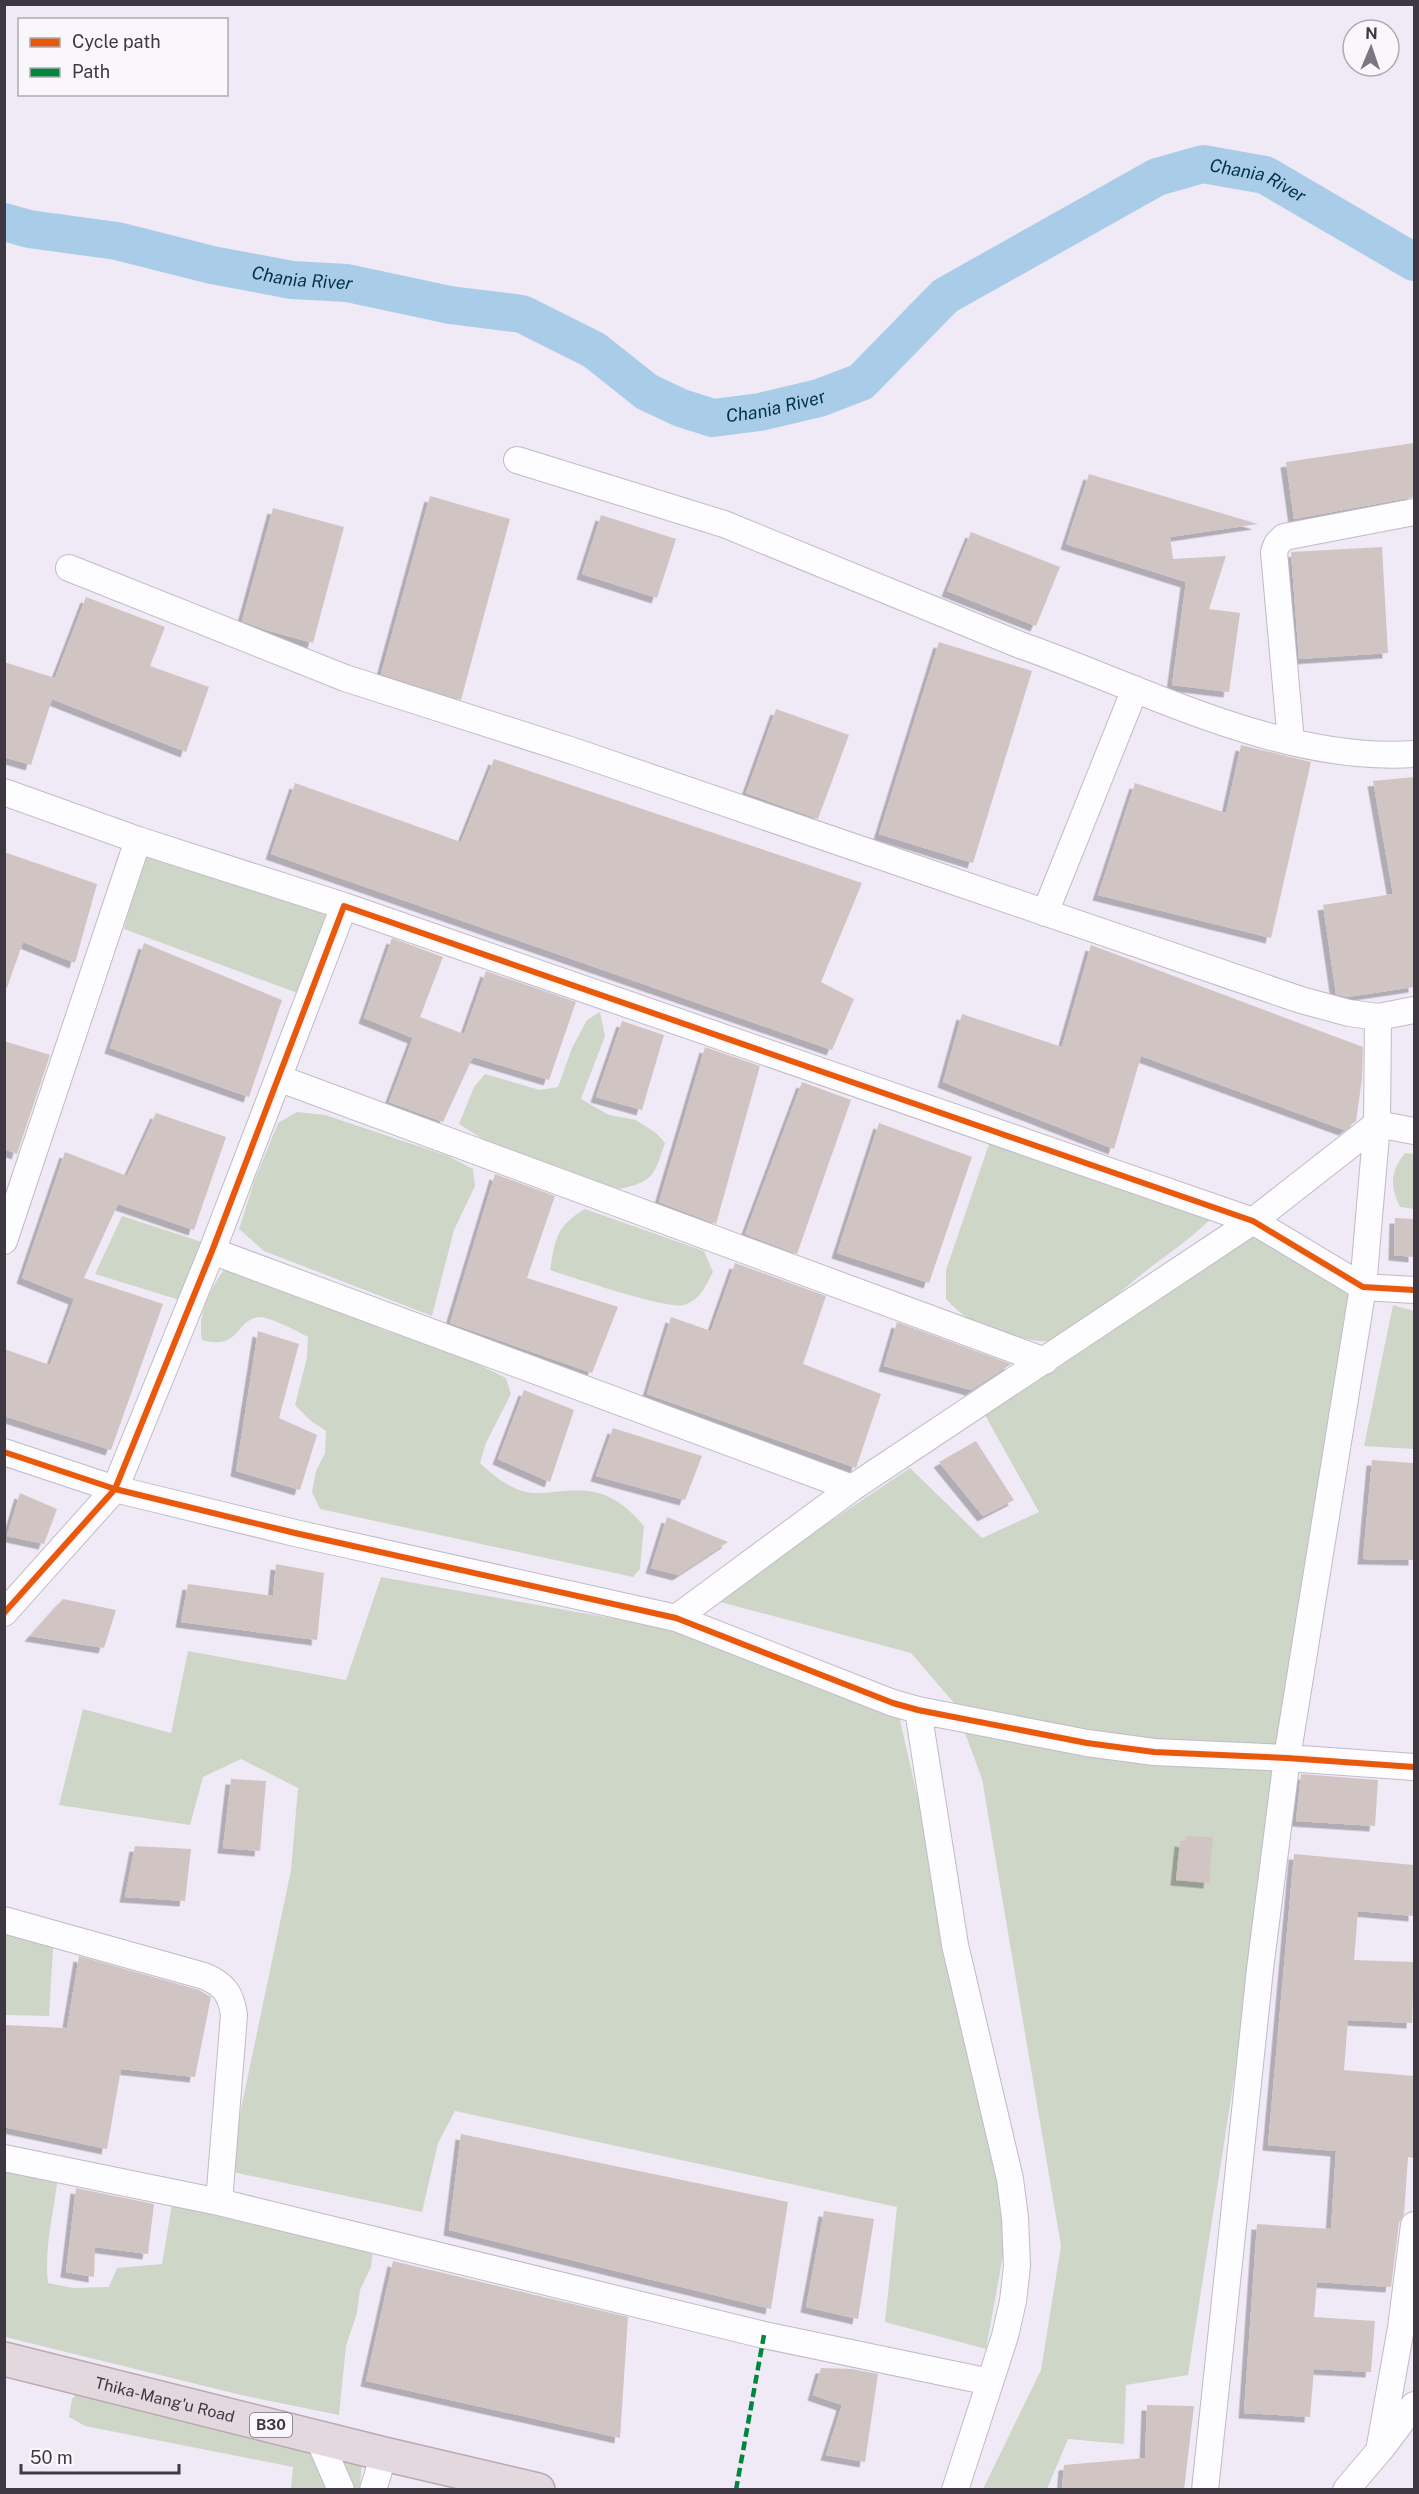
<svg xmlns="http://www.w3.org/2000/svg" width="1419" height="2494" font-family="'Public Sans',sans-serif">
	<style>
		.green { fill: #ced7c7 }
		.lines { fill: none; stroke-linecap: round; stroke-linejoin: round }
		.river { stroke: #a9cde9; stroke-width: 38 }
		.building { fill: #d1c5c3; filter: url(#shadow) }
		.street-casing { stroke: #c0bbc6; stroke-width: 28 }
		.highway-casing { stroke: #b8aab3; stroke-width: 36 }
		.street { stroke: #fdfcfe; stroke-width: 26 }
		.highway { stroke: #e3d8dd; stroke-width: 33 }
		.quiet { stroke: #00873e; stroke-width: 4.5; stroke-dasharray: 9 4.5; stroke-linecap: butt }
		.cycleway-casing { stroke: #f9f6fc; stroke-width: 10 }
		.cycleway { stroke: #e8590c; stroke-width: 6 }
		.labels { text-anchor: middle; stroke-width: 5; stroke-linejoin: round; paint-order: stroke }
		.shield { fill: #f9f6fc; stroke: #76717a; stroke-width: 1.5 }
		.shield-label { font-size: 15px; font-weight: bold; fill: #3e3843 }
		.street-label { font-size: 16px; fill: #3e3843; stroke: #f9f6fc }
		.water-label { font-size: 18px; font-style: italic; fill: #013149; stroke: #f9f6fc }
	</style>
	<defs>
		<filter id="shadow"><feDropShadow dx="-5.5" dy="5.5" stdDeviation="0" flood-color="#0004"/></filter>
	</defs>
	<rect width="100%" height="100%" fill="#f0eaf6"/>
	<path class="green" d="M 144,849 L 334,911 L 303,995 L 124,929 Z
		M 600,1012 L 605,1036 L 581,1099 L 609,1115 L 636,1120 L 656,1133 L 665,1143 C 654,1175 654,1182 619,1189 L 484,1140 L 459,1124 L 474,1087 L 485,1074 L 540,1090 L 558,1087 L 572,1048 L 587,1020 Z
		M 297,1112 L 325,1115 L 448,1156 L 473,1169 L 475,1186 L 454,1230 L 432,1316 L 264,1251 L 239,1229 L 254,1182 L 278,1123 Z
		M 989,1144 L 1069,1166 L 1210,1220 C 1189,1240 1165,1256 1142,1274 C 1123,1289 1071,1337 1050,1341 C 1032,1344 982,1327 966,1317 C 959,1312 952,1305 946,1299 L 946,1270 Z
		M 1405,1153 L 1414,1154 L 1414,1209 L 1400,1207 C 1390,1186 1390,1172 1405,1153 Z
		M 585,1209 L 704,1251 L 713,1272 C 705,1287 701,1299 684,1305 C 668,1310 571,1277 550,1270 C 556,1238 555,1227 585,1209 Z
		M 122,1216 L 205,1243 L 186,1302 L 95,1274 Z
		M 1241,1226 L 1358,1282 L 1188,2375 L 1126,2385 L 1124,2444 L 1068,2439 L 1047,2489 L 983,2489 L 1041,2370 L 1061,2246 L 982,1779 L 954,1703 L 911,1653 L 713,1600 L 910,1468 L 982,1538 L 1039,1512 L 985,1415 Z
		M 224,1269 L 274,1286 L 303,1300 L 350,1314 L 386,1331 L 453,1352 L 506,1378 L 511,1394 L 486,1443 L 480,1463 C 492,1474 506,1486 522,1491 C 536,1495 550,1492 564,1491 C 600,1487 621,1499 644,1526 L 640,1569 L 633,1577 L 320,1509 L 312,1492 L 316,1471 L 325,1453 L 326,1431 L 311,1421 L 295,1405 L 307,1358 L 308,1337 C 297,1331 270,1317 259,1317 C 236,1319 240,1351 202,1340 C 197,1313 210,1291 224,1269 Z
		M 1393,1305 L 1414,1311 L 1414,1449 L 1364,1446 Z
		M 381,1577 L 695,1633 L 897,1707 L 956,1965 L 1007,2234 L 986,2349 L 885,2322 L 897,2207 L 455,2111 L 438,2143 L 422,2212 L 228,2171 L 291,1870 L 298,1788 L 241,1759 L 203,1777 L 190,1825 L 59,1805 L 83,1709 L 171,1733 L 188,1651 L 346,1680 Z
		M 5,1922 L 54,1933 L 49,2016 L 5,2015 Z
		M 5,2165 L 57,2183 C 53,2217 44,2250 48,2283 L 73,2288 L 109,2287 L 117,2268 L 162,2264 L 173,2198 L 373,2251 L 371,2267 L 360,2290 L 357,2313 L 346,2346 L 339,2415 L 241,2395 L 5,2337 Z
		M 83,2386 L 362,2459 L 360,2489 L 291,2489 L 293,2467 L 85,2426 L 69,2417 L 72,2399 Z"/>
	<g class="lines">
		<path class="river" id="s1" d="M 4,222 L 29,229 L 117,241 L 212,265 L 292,280 L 347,283 L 450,305 L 522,314 L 594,350 L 647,392 L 681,408 L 713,418 L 760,412 L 819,398 L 861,382 L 945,296 L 1157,177 L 1203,164 L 1265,175 L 1414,262"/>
	</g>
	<path class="building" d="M 1414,443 L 1414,497 L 1294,519 L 1286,462 Z
		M 1089,474 L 1258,524 L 1170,537 L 1173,559 L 1226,556 L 1209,609 L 1240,613 L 1229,692 L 1172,685 L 1186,582 L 1066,544 Z
		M 430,496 L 510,519 L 461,700 L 381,674 Z
		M 273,508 L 344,527 L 313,643 L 266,630 L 242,621 Z
		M 601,515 L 676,539 L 657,598 L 582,574 Z
		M 971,532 L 1060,567 L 1036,626 L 947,591 Z
		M 1382,547 L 1388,653 L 1299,659 L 1291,552 Z
		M 86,597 L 165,627 L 150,666 L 209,687 L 186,752 L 52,699 L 31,765 L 4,757 L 4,662 L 55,678 Z
		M 939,642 L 1032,671 L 973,863 L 879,834 Z
		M 776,709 L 849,735 L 818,819 L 746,793 Z
		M 1241,745 L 1311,762 L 1271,938 L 1098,895 L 1135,783 L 1226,813 Z
		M 494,759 L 862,883 L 821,982 L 854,999 L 832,1050 L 271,854 L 295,783 L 461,842 Z
		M 1414,777 L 1414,987 L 1347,997 L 1336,994 L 1323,905 L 1393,894 L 1373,781 Z
		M 4,852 L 97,884 L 75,963 L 23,942 L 7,988 L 4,988 Z
		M 392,938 L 443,957 L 420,1017 L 464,1034 L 486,971 L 576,1002 L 549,1080 L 473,1057 L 443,1122 L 389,1102 L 413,1038 L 364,1018 Z
		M 144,943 L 282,1000 L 249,1097 L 110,1048 Z
		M 1091,945 L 1363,1047 L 1362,1079 L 1356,1121 L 1344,1130 L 1141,1056 L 1114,1149 L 943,1082 L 962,1014 L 1062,1047 Z
		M 622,1021 L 664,1035 L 642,1110 L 596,1097 Z
		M 4,1041 L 50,1055 L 17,1154 L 4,1149 Z
		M 705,1047 L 760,1066 L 716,1224 L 659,1202 Z
		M 802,1082 L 851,1100 L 797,1254 L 745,1234 Z
		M 156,1113 L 226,1137 L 194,1230 L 118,1204 L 84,1278 L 163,1304 L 111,1450 L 4,1416 L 4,1349 L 50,1365 L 74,1299 L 22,1278 L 65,1152 L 127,1176 Z
		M 879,1123 L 972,1157 L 929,1283 L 837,1253 Z
		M 495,1174 L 555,1196 L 527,1278 L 618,1307 L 592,1373 L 450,1323 Z
		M 1395,1218 L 1414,1219 L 1414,1257 L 1394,1255 Z
		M 735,1263 L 826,1296 L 803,1364 L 881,1394 L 856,1468 L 647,1394 L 671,1317 L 711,1331 Z
		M 897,1322 L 1011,1364 L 971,1390 L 884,1366 Z
		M 258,1331 L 299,1344 L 279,1418 L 317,1435 L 300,1490 L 236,1471 Z
		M 524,1390 L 574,1410 L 550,1482 L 498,1459 Z
		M 613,1428 L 702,1456 L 685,1500 L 596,1476 Z
		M 976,1441 L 1014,1500 L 983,1516 L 939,1462 Z
		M 1372,1460 L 1414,1463 L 1414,1560 L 1363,1559 Z
		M 20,1493 L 57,1509 L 44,1544 L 7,1536 Z
		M 667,1517 L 728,1542 L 678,1575 L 651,1568 Z
		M 276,1564 L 324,1573 L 317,1640 L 181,1622 L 188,1584 L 273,1596 Z
		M 63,1599 L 116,1610 L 104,1648 L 30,1636 Z
		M 1301,1774 L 1378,1780 L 1375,1826 L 1296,1821 Z
		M 231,1779 L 266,1781 L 260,1851 L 223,1848 Z
		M 1186,1836 L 1213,1837 L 1209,1883 L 1176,1880 L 1180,1841 L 1186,1842 Z
		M 135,1846 L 191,1849 L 185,1901 L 125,1897 Z
		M 1294,1854 L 1414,1865 L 1414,1916 L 1358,1911 L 1354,1960 L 1414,1962 L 1412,2023 L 1348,2020 L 1344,2070 L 1414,2076 L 1413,2158 L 1408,2157 L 1404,2214 L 1399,2223 L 1391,2287 L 1317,2282 L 1314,2317 L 1375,2321 L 1371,2372 L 1314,2369 L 1310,2417 L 1244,2413 L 1257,2224 L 1331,2229 L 1336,2151 L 1268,2145 Z
		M 79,1956 L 199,1990 L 211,1997 L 195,2077 L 121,2069 L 107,2149 L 4,2127 L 4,2025 L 67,2028 Z
		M 461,2134 L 788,2202 L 771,2309 L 449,2230 Z
		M 76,2188 L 154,2204 L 148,2254 L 95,2247 L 94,2277 L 66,2272 Z
		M 824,2211 L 874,2219 L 858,2319 L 806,2307 Z
		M 393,2261 L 628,2317 L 620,2438 L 366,2381 Z
		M 821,2368 L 852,2369 L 878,2374 L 865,2462 L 826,2455 L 842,2405 L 813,2395 Z
		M 1147,2405 L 1194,2406 L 1184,2490 L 1062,2490 L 1064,2465 L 1145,2458 Z"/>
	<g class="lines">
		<defs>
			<path id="street" d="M 517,460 L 724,524 L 1020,645 C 1143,688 1281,763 1414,754
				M 69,568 L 345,678 L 576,752 L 1301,1000 L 1349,1013 L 1378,1017 L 1414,1010
				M 1291,742 L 1274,552 L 1277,544 L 1284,537 L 1414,512
				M 4,792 L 138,840 L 344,906
				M 1045,913 L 1135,689
				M 278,1078 L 1045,1361
				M 4,1241 L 138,840
				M 212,1251 L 852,1488
				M 4,1452 L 115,1489 L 212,1251 L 344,906 L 1253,1221 L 1363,1287 L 1414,1290
				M 4,1613 L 115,1489 L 295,1533 L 676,1618 L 893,1703 L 918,1710 L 1087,1743 L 1154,1752 L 1287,1758 L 1414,1767
				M 676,1618 L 852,1488 L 1253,1221 L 1377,1124 L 1414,1131
				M 918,1710 L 955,1945 L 1010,2179 L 1015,2218 L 1017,2266 L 1013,2301 L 1005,2336 L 955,2490
				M 4,1920 L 204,1976 C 224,1984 231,1994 234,2015 L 219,2202
				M 4,2158 L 219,2202 L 764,2335 L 990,2382
				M 318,2437 L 341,2490
				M 1381,2449 L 1414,2405
				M 373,2490 L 384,2454
				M 1205,2490 L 1260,1969 L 1287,1758 L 1363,1287 L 1377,1124 L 1378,1017
				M 1346,2490 L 1379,2451 L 1401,2328 L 1414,2225"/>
			<g id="highway">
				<path id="s2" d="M 4,2359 L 384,2454 L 538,2490"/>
			</g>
		</defs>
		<use href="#street" class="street-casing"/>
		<use href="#highway" class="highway-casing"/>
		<use href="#street" class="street"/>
		<use href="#highway" class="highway"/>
		<path class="quiet" d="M 736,2490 L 764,2335"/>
		<defs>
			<path id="cycleway" d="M 4,1452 L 115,1489 L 212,1251 L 344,906 L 1253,1221 L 1363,1287 L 1414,1290
				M 4,1613 L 115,1489 L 295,1533 L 676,1618 L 893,1703 L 918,1710 L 1087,1743 L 1154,1752 L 1287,1758 L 1414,1767"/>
		</defs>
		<use href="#cycleway" class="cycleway-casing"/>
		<use href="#cycleway" class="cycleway"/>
	</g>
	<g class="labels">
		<rect class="shield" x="250" y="2413" width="42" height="24" rx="4.5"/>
		<g class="shield-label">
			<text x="271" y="2430">B30</text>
		</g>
		<g class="street-label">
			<text dy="6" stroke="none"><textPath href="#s2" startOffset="166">Thika-Mang'u Road</textPath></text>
		</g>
		<g class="water-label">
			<text dy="6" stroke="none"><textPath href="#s1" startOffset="1368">Chania River</textPath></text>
			<text dy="6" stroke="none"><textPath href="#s1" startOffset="304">Chania River</textPath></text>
			<text dy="6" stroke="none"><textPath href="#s1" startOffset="810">Chania River</textPath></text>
		</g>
	</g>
	<rect width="1419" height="2494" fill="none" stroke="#3e3843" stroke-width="12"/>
	<rect x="18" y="18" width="210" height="78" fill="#f9f6fc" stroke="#aeaab2" stroke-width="1.5"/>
	<rect x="30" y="38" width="30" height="9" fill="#e8590c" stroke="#aeaab2" stroke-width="1.5"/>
	<text x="72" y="48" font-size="18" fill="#3e3843">Cycle path</text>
	<rect x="30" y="68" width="30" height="9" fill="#00873e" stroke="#aeaab2" stroke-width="1.5"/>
	<text x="72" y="78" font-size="18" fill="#3e3843">Path</text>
	<g transform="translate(1371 48) rotate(2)"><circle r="28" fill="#f9f6fc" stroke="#aeaab2" stroke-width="1.5"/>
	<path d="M0-4.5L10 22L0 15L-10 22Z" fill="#7c7682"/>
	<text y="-9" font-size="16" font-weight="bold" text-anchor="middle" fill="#3e3843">N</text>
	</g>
	<path d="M21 2464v9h158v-9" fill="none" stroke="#3e3843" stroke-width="3"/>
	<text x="30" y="2464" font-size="18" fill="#3e3843" stroke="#f9f6fc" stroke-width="4.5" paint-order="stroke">50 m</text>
</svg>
